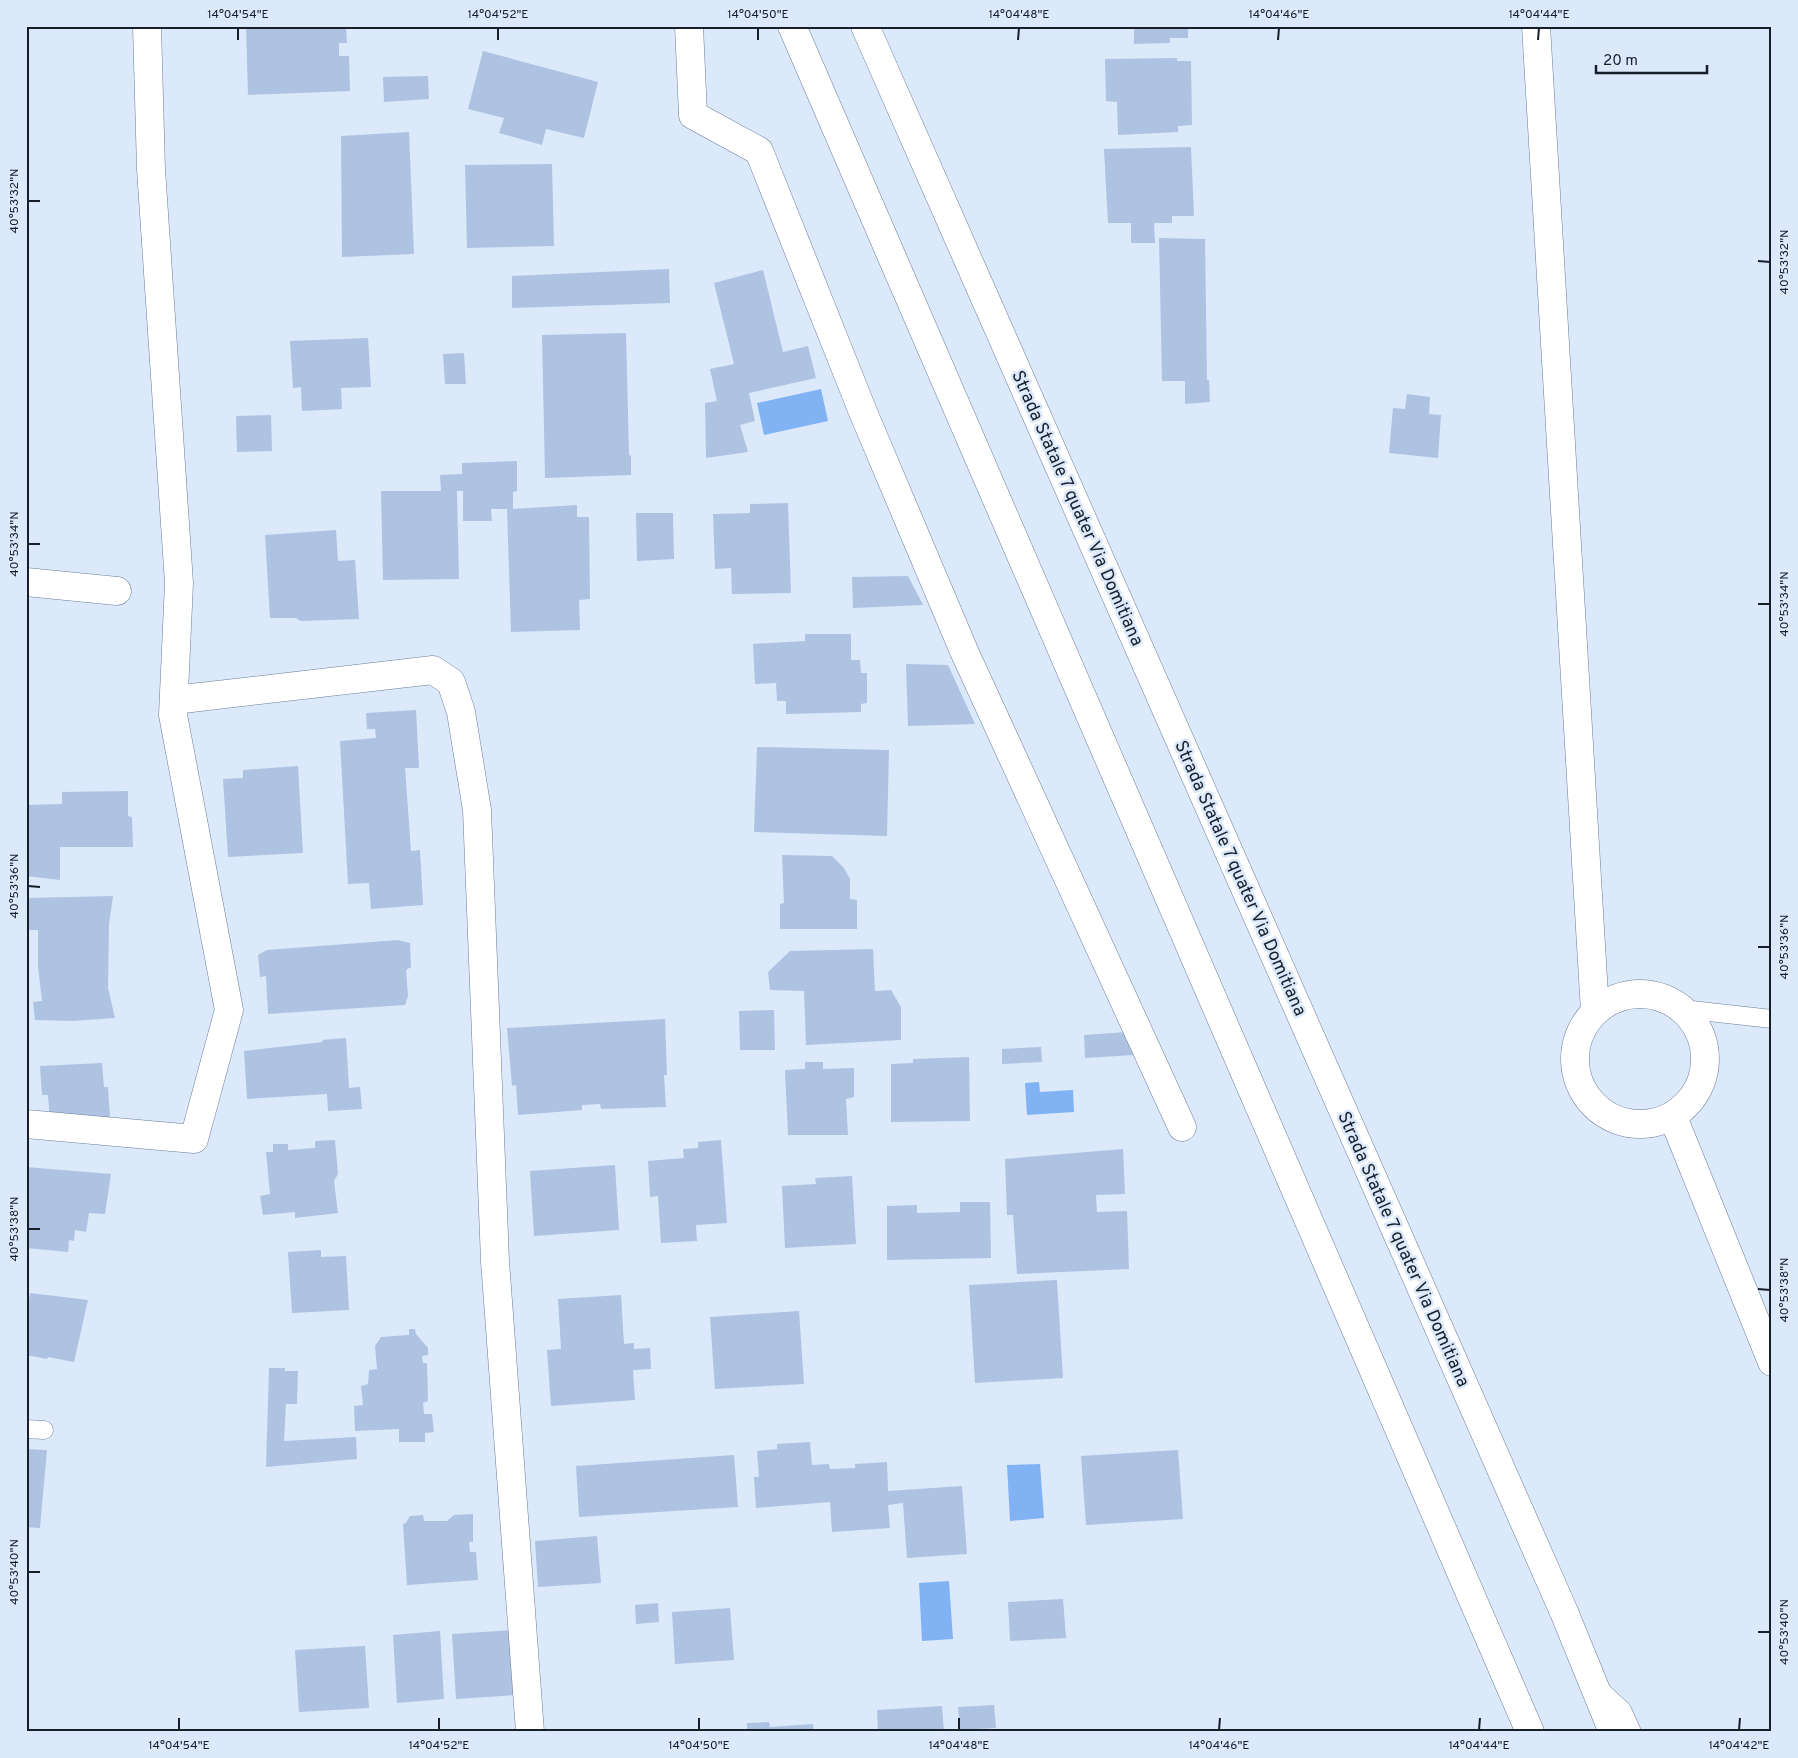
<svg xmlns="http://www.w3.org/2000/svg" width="1798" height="1758" font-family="Overpass,sans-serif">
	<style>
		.water { fill: #81b2f4 }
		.building { fill: #adc3e1 }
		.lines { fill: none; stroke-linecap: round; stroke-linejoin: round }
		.service-casing { stroke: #6a7e99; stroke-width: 19 }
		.minor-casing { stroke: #6a7e99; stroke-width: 29 }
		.trunk-casing { stroke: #6a7e99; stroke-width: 29 }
		.service { stroke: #fff; stroke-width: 18 }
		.minor { stroke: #fff; stroke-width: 28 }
		.trunk { stroke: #fff; stroke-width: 28 }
		.ticks { fill: none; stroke: #171f2a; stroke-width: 2 }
		.labels { text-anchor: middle; stroke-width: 5; stroke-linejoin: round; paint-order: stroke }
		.street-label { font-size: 18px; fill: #171f2a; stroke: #dbe9fb }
		.neatline { fill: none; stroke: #171f2a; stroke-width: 2 }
		.ticks-label { font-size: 12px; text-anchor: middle; fill: #171f2a }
	</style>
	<rect width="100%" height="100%" fill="#dbe9fb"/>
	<path class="water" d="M 821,389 L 828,421 L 764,435 L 757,403 Z
		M 1039,1082 L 1040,1092 L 1073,1090 L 1074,1112 L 1027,1115 L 1025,1083 Z
		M 1040,1464 L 1044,1518 L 1010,1521 L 1007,1465 Z
		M 949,1581 L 953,1639 L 922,1641 L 919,1583 Z"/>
	<path class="building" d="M 246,26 L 346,26 L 347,43 L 339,43 L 339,56 L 349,56 L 350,91 L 248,95 Z
		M 1134,26 L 1188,26 L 1188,38 L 1170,38 L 1170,43 L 1134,44 Z
		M 483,51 L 598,82 L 584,138 L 546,129 L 542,145 L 499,133 L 504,118 L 468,109 Z
		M 1177,58 L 1177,61 L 1191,61 L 1192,125 L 1178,126 L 1178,132 L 1118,135 L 1117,102 L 1106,101 L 1105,59 Z
		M 428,76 L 429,99 L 384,102 L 383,77 Z
		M 409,132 L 414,254 L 342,257 L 341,136 Z
		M 1191,147 L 1194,216 L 1172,216 L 1172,223 L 1154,223 L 1155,243 L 1131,243 L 1131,223 L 1108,223 L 1104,149 Z
		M 552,164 L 554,246 L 467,248 L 465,165 Z
		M 1159,238 L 1205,239 L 1207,380 L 1209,380 L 1210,402 L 1185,404 L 1185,381 L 1162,381 Z
		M 669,269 L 670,303 L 512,308 L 512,276 Z
		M 763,270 L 783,352 L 808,346 L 816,378 L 749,393 L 755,421 L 740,425 L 748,452 L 706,458 L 705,403 L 717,401 L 710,369 L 734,364 L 714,283 Z
		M 626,333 L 629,455 L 631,456 L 631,475 L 545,478 L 542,335 Z
		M 368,338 L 371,387 L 341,388 L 342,409 L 302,411 L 301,387 L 293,388 L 290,341 Z
		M 464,353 L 466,384 L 445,384 L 443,354 Z
		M 1407,394 L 1430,397 L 1429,414 L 1441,415 L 1438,458 L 1389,453 L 1393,408 L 1405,409 Z
		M 271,415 L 272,451 L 237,452 L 236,416 Z
		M 517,461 L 517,491 L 513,492 L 513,509 L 577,505 L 577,517 L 589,517 L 590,599 L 579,600 L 580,630 L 511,632 L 507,509 L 491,509 L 492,521 L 463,521 L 463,491 L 457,491 L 459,579 L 383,580 L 381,491 L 441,491 L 440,475 L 462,474 L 462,463 Z
		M 788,503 L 791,593 L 732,594 L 731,568 L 715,569 L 713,514 L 750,513 L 750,504 Z
		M 636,513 L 673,513 L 674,559 L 637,561 Z
		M 336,530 L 338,561 L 355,560 L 359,619 L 301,621 L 296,618 L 270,618 L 265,535 Z
		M 908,576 L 923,605 L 853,608 L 852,577 Z
		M 805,634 L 851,634 L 851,660 L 860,660 L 861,673 L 867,673 L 867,703 L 861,704 L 861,712 L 786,714 L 786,701 L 777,701 L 776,683 L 755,684 L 753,644 L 805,641 Z
		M 906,664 L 948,665 L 975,724 L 908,726 Z
		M 416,710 L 419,768 L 405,768 L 411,851 L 420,850 L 423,905 L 371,909 L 369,883 L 348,884 L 340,741 L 376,738 L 375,729 L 367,729 L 366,713 Z
		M 757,747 L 889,750 L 887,836 L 754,832 Z
		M 298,766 L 303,853 L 228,857 L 223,779 L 243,778 L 243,770 Z
		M 128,791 L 128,816 L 132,817 L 133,847 L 60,847 L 60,880 L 26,876 L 26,805 L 62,804 L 62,792 Z
		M 782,855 L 832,856 L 844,868 L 850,879 L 850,899 L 857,900 L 857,929 L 780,929 L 780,904 L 784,903 Z
		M 113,896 L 109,924 L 108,988 L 115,1018 L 71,1021 L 35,1020 L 33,1002 L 42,1001 L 38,967 L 38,930 L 26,930 L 26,898 Z
		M 398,940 L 410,943 L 411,967 L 406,970 L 408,996 L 405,1005 L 268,1014 L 266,976 L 260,977 L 258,955 L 267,950 Z
		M 873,949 L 875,991 L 891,990 L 901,1007 L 901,1040 L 806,1045 L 804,991 L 770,990 L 768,972 L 790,951 Z
		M 774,1010 L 775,1050 L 740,1050 L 739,1011 Z
		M 665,1019 L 667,1075 L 664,1075 L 666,1107 L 601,1109 L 600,1104 L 582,1105 L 582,1110 L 518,1115 L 516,1085 L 512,1086 L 507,1028 Z
		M 1126,1032 L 1134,1055 L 1085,1058 L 1084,1035 Z
		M 346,1038 L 349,1088 L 360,1087 L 362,1109 L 328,1111 L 327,1094 L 247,1099 L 244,1051 L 323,1042 L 322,1040 Z
		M 1041,1047 L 1042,1062 L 1002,1064 L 1002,1049 Z
		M 969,1057 L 970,1121 L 891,1122 L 891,1064 L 913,1063 L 913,1059 Z
		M 805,1062 L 823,1062 L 823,1069 L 854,1068 L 854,1097 L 846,1099 L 848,1135 L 788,1135 L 785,1070 L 805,1069 Z
		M 102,1063 L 104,1087 L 108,1087 L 110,1118 L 50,1121 L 48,1095 L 42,1095 L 40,1066 Z
		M 335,1140 L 338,1174 L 334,1181 L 338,1213 L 295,1218 L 295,1212 L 263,1215 L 260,1196 L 270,1194 L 266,1152 L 273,1152 L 273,1144 L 288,1144 L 288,1150 L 315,1148 L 315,1141 Z
		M 721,1140 L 727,1223 L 696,1225 L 697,1241 L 661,1243 L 658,1196 L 650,1197 L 648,1161 L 684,1158 L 683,1149 L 698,1148 L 698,1142 Z
		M 1123,1149 L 1125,1194 L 1096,1195 L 1097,1212 L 1127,1211 L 1129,1269 L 1017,1274 L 1013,1215 L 1007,1215 L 1005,1159 Z
		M 615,1165 L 619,1230 L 534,1236 L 530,1171 Z
		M 26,1167 L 111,1174 L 105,1214 L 89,1213 L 86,1232 L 75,1230 L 74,1241 L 69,1240 L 68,1252 L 26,1248 Z
		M 852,1176 L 856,1244 L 785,1248 L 782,1186 L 816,1184 L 815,1178 Z
		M 960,1202 L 990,1202 L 991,1258 L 887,1260 L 887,1206 L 917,1205 L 917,1213 L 960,1212 Z
		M 321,1250 L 321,1257 L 346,1256 L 349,1310 L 292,1313 L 288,1252 Z
		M 1057,1280 L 1063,1378 L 975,1383 L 969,1285 Z
		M 30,1293 L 88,1300 L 74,1362 L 48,1357 L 47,1359 L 26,1355 L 26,1319 Z
		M 621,1295 L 624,1344 L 634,1343 L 634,1349 L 650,1348 L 651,1369 L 633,1370 L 635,1400 L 551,1406 L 547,1350 L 561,1349 L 558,1299 Z
		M 799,1311 L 804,1384 L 715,1389 L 710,1317 Z
		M 409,1329 L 415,1329 L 416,1334 L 428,1348 L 428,1355 L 422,1356 L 423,1363 L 427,1363 L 428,1401 L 423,1403 L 424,1414 L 432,1414 L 434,1432 L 425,1433 L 425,1442 L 399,1442 L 399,1429 L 355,1431 L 354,1406 L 363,1405 L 361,1386 L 368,1384 L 369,1370 L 377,1369 L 375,1346 L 381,1337 L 409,1335 Z
		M 269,1368 L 285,1368 L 285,1371 L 298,1371 L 297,1404 L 286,1404 L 284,1441 L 356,1437 L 357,1459 L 266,1467 Z
		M 810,1442 L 812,1465 L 829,1464 L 830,1469 L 855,1468 L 855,1464 L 887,1462 L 888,1491 L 962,1486 L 967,1554 L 907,1558 L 903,1503 L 888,1505 L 890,1528 L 832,1532 L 830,1502 L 756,1508 L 754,1477 L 759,1477 L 757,1451 L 777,1449 L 777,1444 Z
		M 26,1449 L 47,1450 L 40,1528 L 26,1527 Z
		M 1178,1450 L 1183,1519 L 1086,1525 L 1081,1456 Z
		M 734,1455 L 738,1507 L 579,1517 L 576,1466 Z
		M 473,1514 L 473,1542 L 469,1542 L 470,1552 L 476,1552 L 478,1580 L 407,1585 L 403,1524 L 406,1523 L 410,1516 L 423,1515 L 424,1521 L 447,1521 L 454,1515 Z
		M 597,1536 L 601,1583 L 538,1587 L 535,1541 Z
		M 1063,1599 L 1066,1638 L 1010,1641 L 1008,1602 Z
		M 658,1603 L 659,1622 L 636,1624 L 635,1605 Z
		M 730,1608 L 734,1660 L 675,1664 L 672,1612 Z
		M 512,1630 L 516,1695 L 456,1699 L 452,1634 Z
		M 440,1631 L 444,1699 L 397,1703 L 393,1635 Z
		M 365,1646 L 369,1708 L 299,1712 L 295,1650 Z
		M 994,1705 L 996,1728 L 960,1730 L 958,1707 Z
		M 942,1706 L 944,1732 L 878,1732 L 877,1710 Z
		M 769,1722 L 770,1727 L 813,1724 L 814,1732 L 747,1732 L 747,1723 Z"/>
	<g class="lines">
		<defs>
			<path id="service" d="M 1682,1009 L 1772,1019
				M 26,1429 L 44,1430
				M 1599,1689 L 1622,1710 L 1632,1732"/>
			<path id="minor" d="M 689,26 L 693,115 L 759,151 L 863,412 L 964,651 L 1182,1127
				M 1536,26 L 1595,1012
				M 26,582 L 117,591
				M 174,700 L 433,670 L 451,682 L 461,712 L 477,810 L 495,1261 L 530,1732
				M1575 1059a65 65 0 1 1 130 0a65 65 0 1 1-130 0Z
				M 1673,1117 L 1772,1362
				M 26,1124 L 194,1139 L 229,1010 L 173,715 L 179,583 L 151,169 L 147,26"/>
			<path id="trunk" d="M 792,26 L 1530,1732
				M 865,26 L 1564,1612 L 1613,1732"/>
		</defs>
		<use href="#service" class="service-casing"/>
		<use href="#minor" class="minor-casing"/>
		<use href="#trunk" class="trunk-casing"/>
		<use href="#service" class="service"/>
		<use href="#minor" class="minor"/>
		<use href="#trunk" class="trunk"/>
	</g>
	<path class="ticks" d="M 238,40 L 238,28M 498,40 L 498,28M 758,40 L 758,28M 1018,40 L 1019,28M 1278,40 L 1279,28M 1538,40 L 1539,28M 28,201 L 40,201M 1758,261 L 1770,262M 28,544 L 40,544M 1758,604 L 1770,604M 28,886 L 40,887M 1758,947 L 1770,947M 28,1229 L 40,1229M 1758,1289 L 1770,1290M 28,1572 L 40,1572M 1758,1632 L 1770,1632M 179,1730 L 179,1718M 439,1730 L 439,1718M 699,1730 L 699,1718M 959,1730 L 959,1718M 1219,1730 L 1220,1718M 1479,1730 L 1480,1718M 1739,1730 L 1740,1718"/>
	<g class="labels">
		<g class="street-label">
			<text transform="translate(1078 508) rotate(66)" y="6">Strada Statale 7 quater Via Domitiana</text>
			<text transform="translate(1241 878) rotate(66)" y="6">Strada Statale 7 quater Via Domitiana</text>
			<text transform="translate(1404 1249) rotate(66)" y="6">Strada Statale 7 quater Via Domitiana</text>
		</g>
	</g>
	<rect width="1798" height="1758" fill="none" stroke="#dbe9fb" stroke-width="55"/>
	<path d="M1596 65v8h111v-8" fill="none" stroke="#171f2a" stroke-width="2.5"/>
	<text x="1603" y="65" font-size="15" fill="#171f2a" stroke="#dbe9fb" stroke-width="4" paint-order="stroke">20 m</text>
	<rect x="28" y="28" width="1742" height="1702" class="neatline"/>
	<g class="ticks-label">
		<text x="238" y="18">14°04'54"E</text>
		<text x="498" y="18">14°04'52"E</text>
		<text x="758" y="18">14°04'50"E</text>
		<text x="1019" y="18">14°04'48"E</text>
		<text x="1279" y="18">14°04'46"E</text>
		<text x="1539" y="18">14°04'44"E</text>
		<text transform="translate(14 201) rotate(-90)" y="4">40°53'32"N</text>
		<text transform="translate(1784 262) rotate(-90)" y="4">40°53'32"N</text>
		<text transform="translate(14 544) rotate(-90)" y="4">40°53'34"N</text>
		<text transform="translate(1784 604) rotate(-90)" y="4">40°53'34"N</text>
		<text transform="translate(14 886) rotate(-90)" y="4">40°53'36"N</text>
		<text transform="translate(1784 947) rotate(-90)" y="4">40°53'36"N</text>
		<text transform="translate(14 1229) rotate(-90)" y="4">40°53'38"N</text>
		<text transform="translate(1784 1290) rotate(-90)" y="4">40°53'38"N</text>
		<text transform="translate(14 1572) rotate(-90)" y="4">40°53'40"N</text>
		<text transform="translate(1784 1632) rotate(-90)" y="4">40°53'40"N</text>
		<text x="179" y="1749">14°04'54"E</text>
		<text x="439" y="1749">14°04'52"E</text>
		<text x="699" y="1749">14°04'50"E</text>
		<text x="959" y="1749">14°04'48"E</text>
		<text x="1219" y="1749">14°04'46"E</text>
		<text x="1479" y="1749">14°04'44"E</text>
		<text x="1739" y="1749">14°04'42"E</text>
	</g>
</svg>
